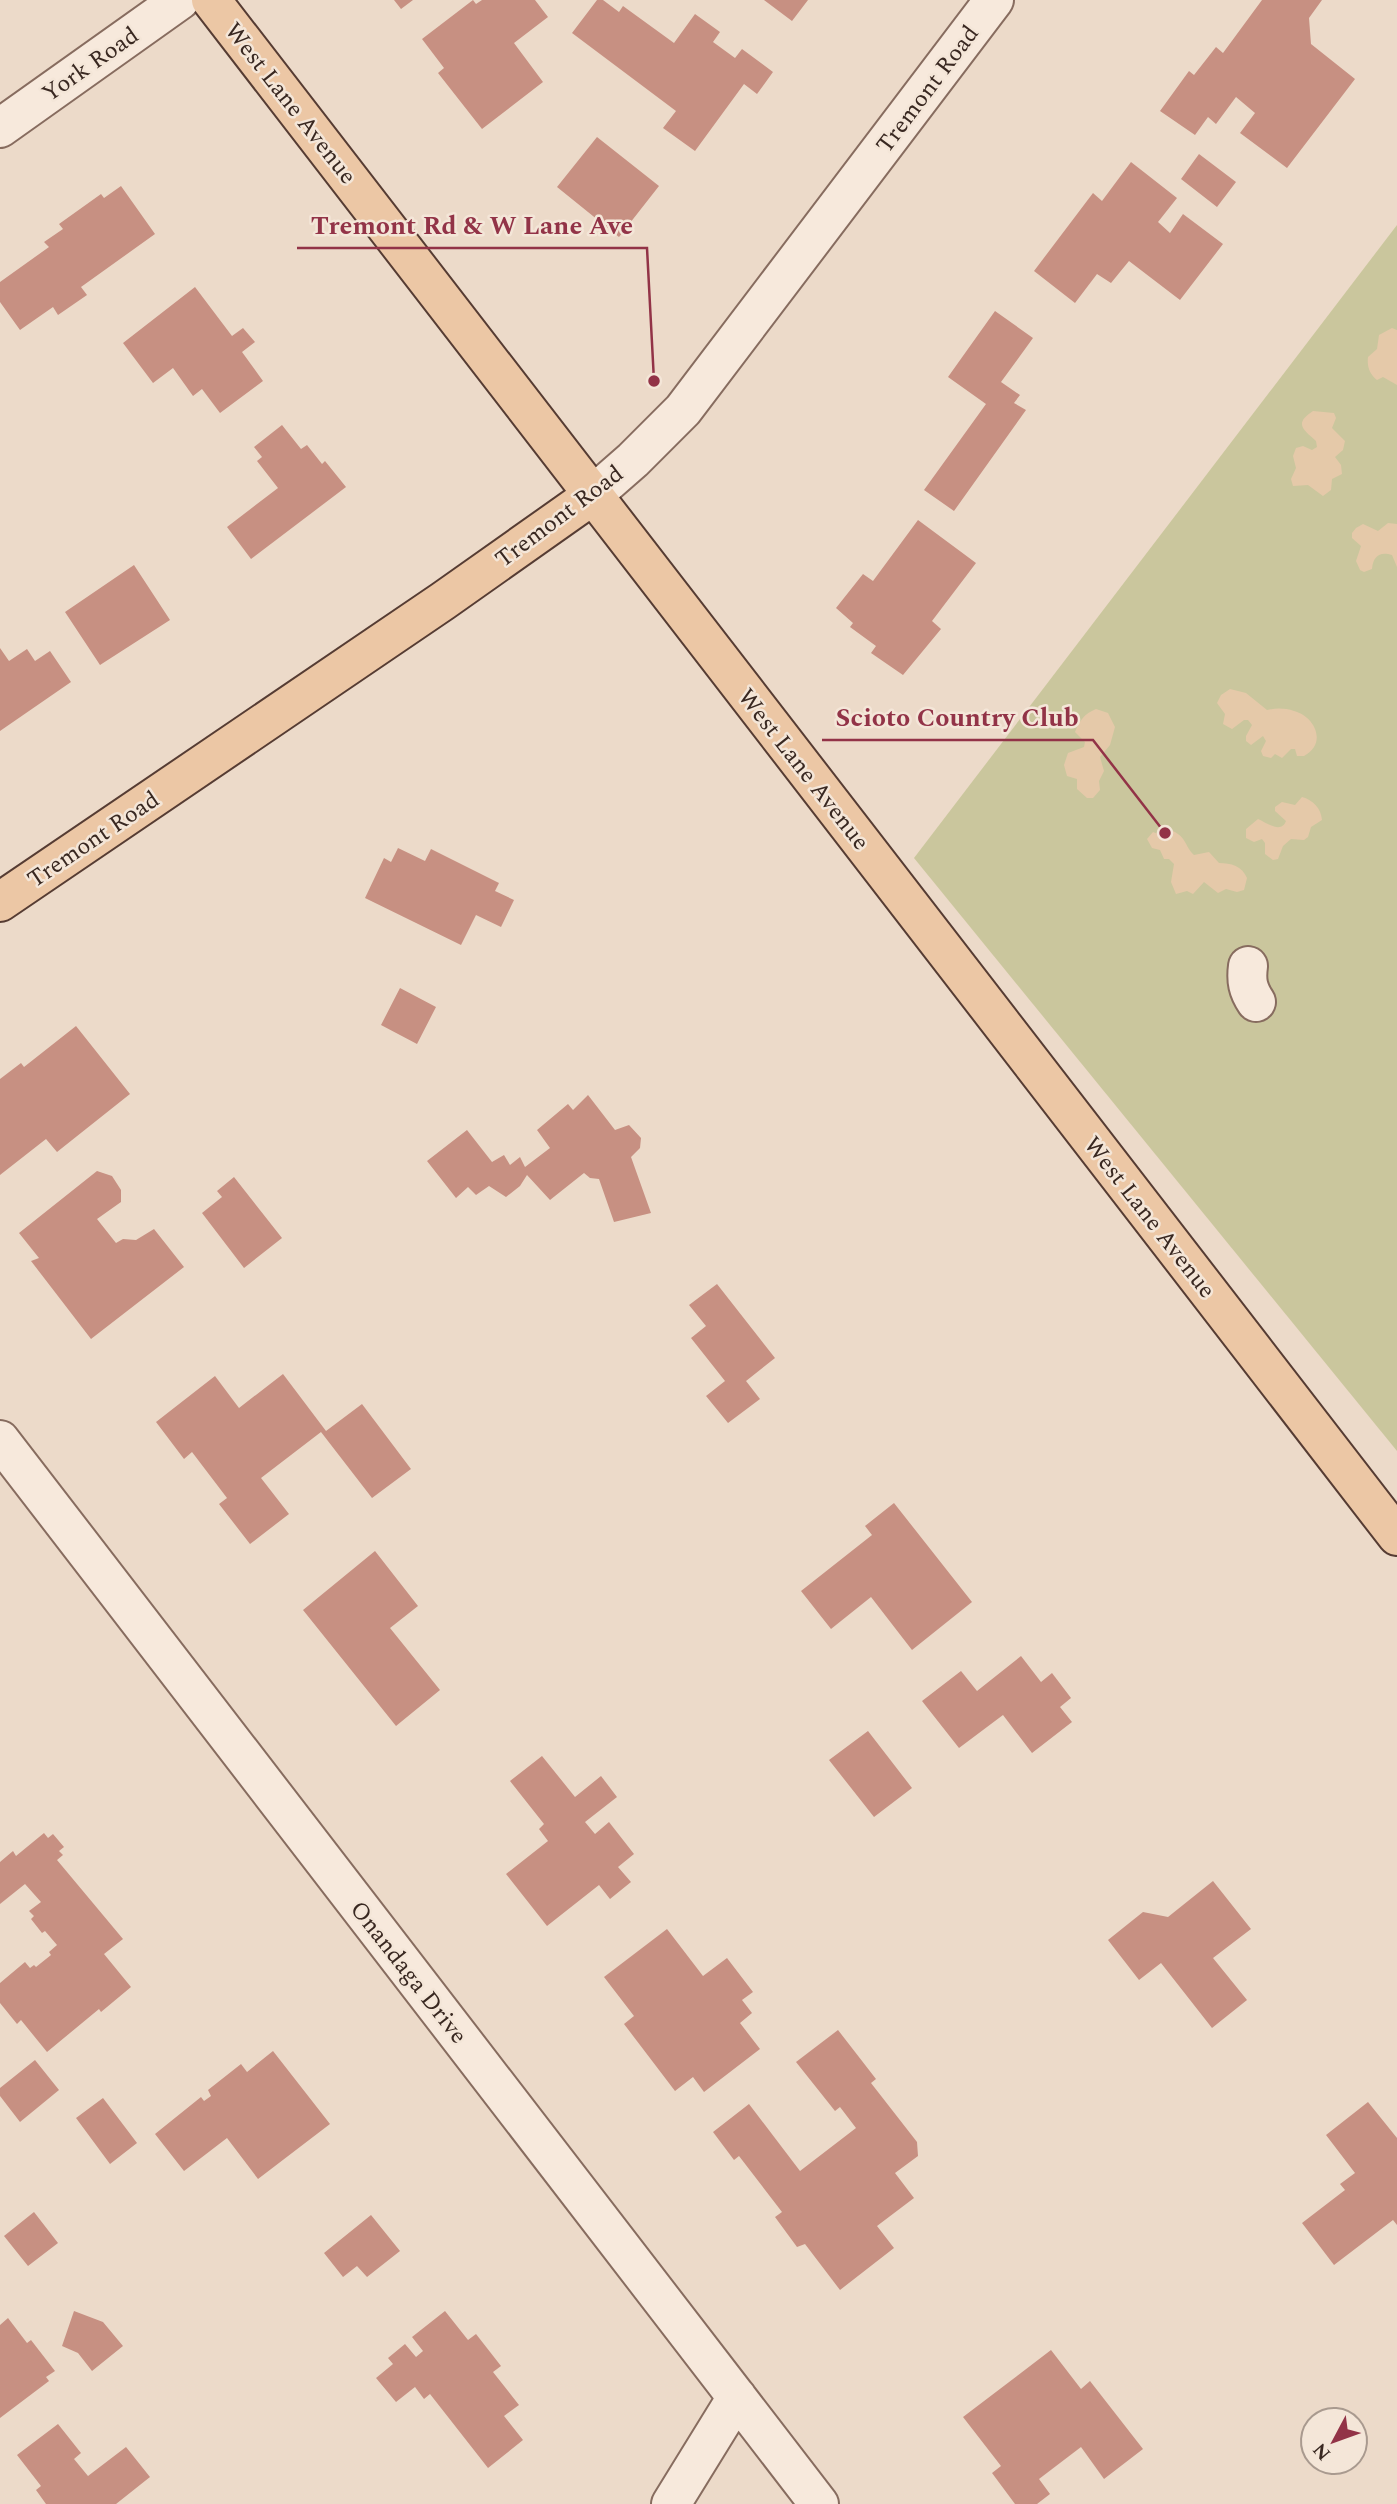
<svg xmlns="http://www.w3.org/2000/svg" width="1397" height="2504" font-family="Spectral,serif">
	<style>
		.green { fill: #cac69d }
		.sand { fill: #e5c9a9 }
		.building { fill: #c79082 }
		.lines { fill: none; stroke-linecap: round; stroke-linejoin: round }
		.minor-casing { stroke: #876c5f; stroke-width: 42 }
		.major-casing { stroke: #563c33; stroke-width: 42 }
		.minor { stroke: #f7e9dc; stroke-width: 38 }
		.major { stroke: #ecc7a5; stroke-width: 38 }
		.labels { text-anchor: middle; stroke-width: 5; stroke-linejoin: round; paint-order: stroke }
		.street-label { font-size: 24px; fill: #392821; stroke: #f4e6d8 }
		.leader { fill: none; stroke: #923347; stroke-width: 2.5 }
		.callout-dot { fill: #923347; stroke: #f4e6d8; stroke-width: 2.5 }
		.callout-label { font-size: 26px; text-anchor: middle; font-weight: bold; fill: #923347; stroke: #f4e6d8; stroke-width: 5; stroke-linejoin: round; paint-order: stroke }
	</style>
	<rect width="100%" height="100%" fill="#ecdac9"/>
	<path class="green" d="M 1397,225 L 1397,1451 L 914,858 Z"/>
	<path class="sand" d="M 1392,328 L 1397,330 L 1397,385 L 1383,377 L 1377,380 C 1369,374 1367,366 1368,357 L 1377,349 L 1379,335 Z
		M 1313,411 L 1334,413 L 1336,418 L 1332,428 L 1345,441 L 1343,450 L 1335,457 L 1341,465 L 1342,474 L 1332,479 L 1331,490 L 1323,496 L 1308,485 L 1293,486 L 1291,479 L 1296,468 L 1293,456 L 1296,448 L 1303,446 L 1312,450 L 1317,447 L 1316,441 C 1304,430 1293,424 1313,411 Z
		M 1388,523 L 1397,524 L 1397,567 L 1392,555 C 1380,551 1373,556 1372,569 L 1364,572 L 1360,570 L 1356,561 L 1361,546 L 1352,538 L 1352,533 L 1356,528 L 1363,524 L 1378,531 Z
		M 1230,689 L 1246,693 L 1267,710 C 1276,708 1285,708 1294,711 C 1316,717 1327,744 1304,756 L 1297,756 L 1295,749 L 1291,749 L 1282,758 L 1275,754 L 1271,758 L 1263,756 L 1261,751 L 1266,741 L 1263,736 L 1251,745 L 1246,741 L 1246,736 L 1252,725 L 1248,720 L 1244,720 L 1232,729 L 1223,724 L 1225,714 L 1217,703 L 1221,695 Z
		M 1096,709 L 1108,713 L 1115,727 L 1110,745 L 1100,757 L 1104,771 L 1099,781 L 1100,790 L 1093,798 L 1087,798 L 1077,789 L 1077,779 L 1067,776 L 1064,765 L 1068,753 L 1084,747 L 1085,742 L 1075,732 C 1080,720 1084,714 1096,709 Z
		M 1302,797 C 1313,800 1321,808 1322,820 L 1311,827 L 1308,837 L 1304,840 L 1291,839 L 1283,846 L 1278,859 L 1273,860 L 1265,854 L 1265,843 L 1262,839 L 1254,842 L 1246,838 L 1246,829 L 1258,819 C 1267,823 1281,834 1286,821 L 1275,811 L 1275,807 L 1282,802 L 1295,805 Z
		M 1173,831 C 1187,838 1184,845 1194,855 L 1209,852 L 1219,863 C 1231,863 1242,866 1247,878 L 1244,890 L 1237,892 L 1226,889 L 1218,893 L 1204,882 L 1193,894 L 1187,891 L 1176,894 L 1171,882 L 1174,864 L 1169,859 L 1164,859 L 1160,850 L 1152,848 L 1147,839 L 1153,832 L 1163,836 Z"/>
	<path class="building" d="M 394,0 L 413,0 L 401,9 Z
		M 473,0 L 476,4 L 482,0 L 535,0 L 548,17 L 514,43 L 543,82 L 482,129 L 438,73 L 444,68 L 422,39 Z
		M 597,0 L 603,0 L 619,12 L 623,6 L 674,43 L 695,14 L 720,32 L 713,42 L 735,58 L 742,49 L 773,72 L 757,94 L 744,84 L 695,151 L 663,128 L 676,111 L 572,33 Z
		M 764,0 L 808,0 L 792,21 Z
		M 1262,0 L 1322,0 L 1309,18 L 1311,44 L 1355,79 L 1287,168 L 1240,133 L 1255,113 L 1236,97 L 1216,124 L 1208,117 L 1195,135 L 1160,111 L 1189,71 L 1194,75 L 1216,47 L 1223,53 Z
		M 597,137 L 659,186 L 619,237 L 557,187 Z
		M 1199,154 L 1236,182 L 1217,207 L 1181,179 Z
		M 1131,162 L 1177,198 L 1158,222 L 1170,233 L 1183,214 L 1223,244 L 1180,300 L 1129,261 L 1111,283 L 1097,274 L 1075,303 L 1034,271 L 1093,193 L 1102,201 Z
		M 121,186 L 155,234 L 81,287 L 87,295 L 58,315 L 53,307 L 20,330 L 0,302 L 0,282 L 49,247 L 44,242 L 63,229 L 59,224 L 101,194 L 104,198 Z
		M 195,287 L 232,336 L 243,328 L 255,342 L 242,352 L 263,381 L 220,413 L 202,389 L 193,396 L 173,368 L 153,383 L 123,343 Z
		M 995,311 L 1033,338 L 1001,382 L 1020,395 L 1014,403 L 1026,410 L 954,511 L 924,490 L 986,404 L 948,377 Z
		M 282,425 L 301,449 L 307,445 L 322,464 L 325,461 L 346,487 L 251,559 L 227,527 L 278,488 L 257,461 L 262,457 L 254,447 Z
		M 918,520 L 976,563 L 932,621 L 941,629 L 903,675 L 871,653 L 876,646 L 850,627 L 853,623 L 836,608 L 863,574 L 873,581 Z
		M 134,565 L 170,620 L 100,665 L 65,612 Z
		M 0,648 L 9,661 L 27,649 L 35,661 L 50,651 L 71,682 L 0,731 Z
		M 398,848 L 425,861 L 431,849 L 499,883 L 495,891 L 514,900 L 501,927 L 476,915 L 461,945 L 365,898 L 384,858 L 391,862 Z
		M 400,988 L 436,1007 L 417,1044 L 381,1025 Z
		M 76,1026 L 130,1094 L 57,1152 L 46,1139 L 0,1175 L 0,1079 L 21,1063 L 24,1067 Z
		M 588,1095 L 615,1130 L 629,1125 L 641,1138 L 640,1148 L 631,1157 L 651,1213 L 614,1222 L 599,1179 L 590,1178 L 584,1173 L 550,1200 L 527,1175 L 520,1186 L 506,1197 L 489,1186 L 476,1195 L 468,1187 L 456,1198 L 427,1161 L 467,1130 L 492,1162 L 504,1155 L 510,1165 L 520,1157 L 525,1167 L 550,1148 L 537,1130 L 568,1104 L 573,1110 Z
		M 97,1171 L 112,1176 L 121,1190 L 121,1202 L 97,1219 L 116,1243 L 123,1239 L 136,1240 L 154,1229 L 184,1267 L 91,1339 L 31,1261 L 39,1258 L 19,1233 Z
		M 234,1177 L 282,1238 L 244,1268 L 202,1213 L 222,1197 L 217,1191 Z
		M 717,1284 L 775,1358 L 746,1381 L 760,1399 L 728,1423 L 706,1396 L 725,1381 L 691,1338 L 706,1326 L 689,1305 Z
		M 283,1374 L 326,1431 L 362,1404 L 411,1469 L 372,1498 L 321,1432 L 261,1478 L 289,1514 L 250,1544 L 219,1504 L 227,1498 L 192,1452 L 184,1459 L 156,1422 L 215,1376 L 239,1408 Z
		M 894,1503 L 972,1602 L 912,1650 L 871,1597 L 831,1629 L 801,1591 L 872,1535 L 865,1526 Z
		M 375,1551 L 418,1606 L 390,1628 L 440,1690 L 396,1726 L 303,1610 Z
		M 1021,1656 L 1041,1682 L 1052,1673 L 1071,1698 L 1060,1707 L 1072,1722 L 1032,1753 L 1003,1715 L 959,1748 L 922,1701 L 961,1671 L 977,1691 Z
		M 868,1731 L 912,1788 L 874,1817 L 829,1760 Z
		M 542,1756 L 575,1797 L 601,1776 L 617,1797 L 585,1822 L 595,1834 L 609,1822 L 634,1854 L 618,1867 L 631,1882 L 610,1899 L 599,1885 L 547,1926 L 506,1874 L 548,1841 L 539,1829 L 544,1824 L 510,1781 Z
		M 44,1833 L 48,1838 L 53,1834 L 64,1847 L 59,1851 L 63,1855 L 57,1860 L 123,1939 L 104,1954 L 131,1987 L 101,2012 L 99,2009 L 47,2052 L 21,2020 L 17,2024 L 0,2003 L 0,1983 L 25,1962 L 30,1968 L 34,1965 L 36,1967 L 51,1955 L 49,1952 L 57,1945 L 45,1931 L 42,1933 L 31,1919 L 34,1916 L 29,1911 L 41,1902 L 25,1884 L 0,1904 L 0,1862 L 13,1851 L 16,1856 Z
		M 1213,1881 L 1251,1929 L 1213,1958 L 1247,2000 L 1212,2028 L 1161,1963 L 1139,1980 L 1108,1940 L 1143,1912 L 1168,1917 Z
		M 667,1929 L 703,1976 L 727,1958 L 753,1992 L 742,2000 L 752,2013 L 740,2023 L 760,2049 L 704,2092 L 693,2077 L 675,2091 L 624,2024 L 634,2016 L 604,1977 Z
		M 838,2030 L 876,2079 L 871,2083 L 917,2142 L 918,2156 L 895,2173 L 914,2198 L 877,2226 L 894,2248 L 840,2290 L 805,2244 L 797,2247 L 775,2217 L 782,2212 L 739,2156 L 734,2160 L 713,2132 L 749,2104 L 800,2171 L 856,2128 L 840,2107 L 835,2111 L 796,2062 Z
		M 273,2051 L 330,2124 L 258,2179 L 227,2138 L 184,2171 L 155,2134 L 201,2097 L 204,2101 L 211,2096 L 208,2090 L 241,2064 L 247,2072 Z
		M 35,2060 L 59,2090 L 20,2122 L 0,2096 L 0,2088 Z
		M 103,2098 L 137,2143 L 110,2164 L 76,2118 Z
		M 1368,2102 L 1397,2138 L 1397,2225 L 1393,2220 L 1334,2265 L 1302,2223 L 1345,2190 L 1340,2184 L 1355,2173 L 1326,2135 Z
		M 34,2212 L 58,2243 L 28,2266 L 4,2236 Z
		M 371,2215 L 400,2251 L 367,2277 L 357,2266 L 343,2277 L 324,2253 Z
		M 74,2311 L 103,2322 L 123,2346 L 92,2371 L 78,2353 L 62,2346 Z
		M 445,2311 L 468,2340 L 476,2334 L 501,2366 L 493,2372 L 519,2405 L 504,2416 L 523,2440 L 488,2468 L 430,2394 L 424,2399 L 415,2387 L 396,2402 L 376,2378 L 393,2364 L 388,2358 L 405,2344 L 416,2357 L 423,2351 L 412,2337 Z
		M 8,2318 L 27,2343 L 31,2340 L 55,2371 L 46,2377 L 49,2381 L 0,2418 L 0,2325 Z
		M 1051,2350 L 1081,2389 L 1090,2381 L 1143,2449 L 1104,2479 L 1081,2447 L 1039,2479 L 1050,2494 L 1037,2504 L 1015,2504 L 992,2473 L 1001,2466 L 963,2417 Z
		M 58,2424 L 81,2453 L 74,2459 L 88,2476 L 126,2447 L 150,2477 L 116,2504 L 46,2504 L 36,2490 L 41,2486 L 17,2455 Z"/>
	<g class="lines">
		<defs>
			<path id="minor" d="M 0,128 L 180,0
				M 593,495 L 633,460 L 683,410 L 994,0
				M 1248,966 C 1246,981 1248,990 1256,1002
				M 0,1440 L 819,2504
				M 671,2504 L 737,2397"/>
			<path id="major" d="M 211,0 L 1397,1536
				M 0,902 L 443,601 L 593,495"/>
		</defs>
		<use href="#minor" class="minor-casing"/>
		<use href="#major" class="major-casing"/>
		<use href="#minor" class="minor"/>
		<use href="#major" class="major"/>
	</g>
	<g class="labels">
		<g class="street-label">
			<text transform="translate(90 64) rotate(-35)" y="8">York Road</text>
			<text transform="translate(927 89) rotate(-53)" y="8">Tremont Road</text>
			<text transform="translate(291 103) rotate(52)" y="8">West Lane Avenue</text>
			<text transform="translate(559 516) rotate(-37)" y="8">Tremont Road</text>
			<text transform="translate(804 769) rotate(52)" y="8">West Lane Avenue</text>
			<text transform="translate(93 839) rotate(-34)" y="8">Tremont Road</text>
			<text transform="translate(1150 1217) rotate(52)" y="8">West Lane Avenue</text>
			<text transform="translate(409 1972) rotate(52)" y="8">Onandaga Drive</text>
		</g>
	</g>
	<path class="leader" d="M654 381L647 248H297M1165 833L1093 740H822"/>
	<g class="callout-dot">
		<circle cx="654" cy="381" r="7"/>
		<circle cx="1165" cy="833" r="7"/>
	</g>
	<g class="callout-label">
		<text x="472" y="234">Tremont Rd &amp; W Lane Ave</text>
		<text x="957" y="726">Scioto Country Club</text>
	</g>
	<g transform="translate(1334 2441) rotate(229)"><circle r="33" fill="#f4e6d8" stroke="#a99a8f" stroke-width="2"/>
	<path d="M0-5L12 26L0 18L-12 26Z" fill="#923347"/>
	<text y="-10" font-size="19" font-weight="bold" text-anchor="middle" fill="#392821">N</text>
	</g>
</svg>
